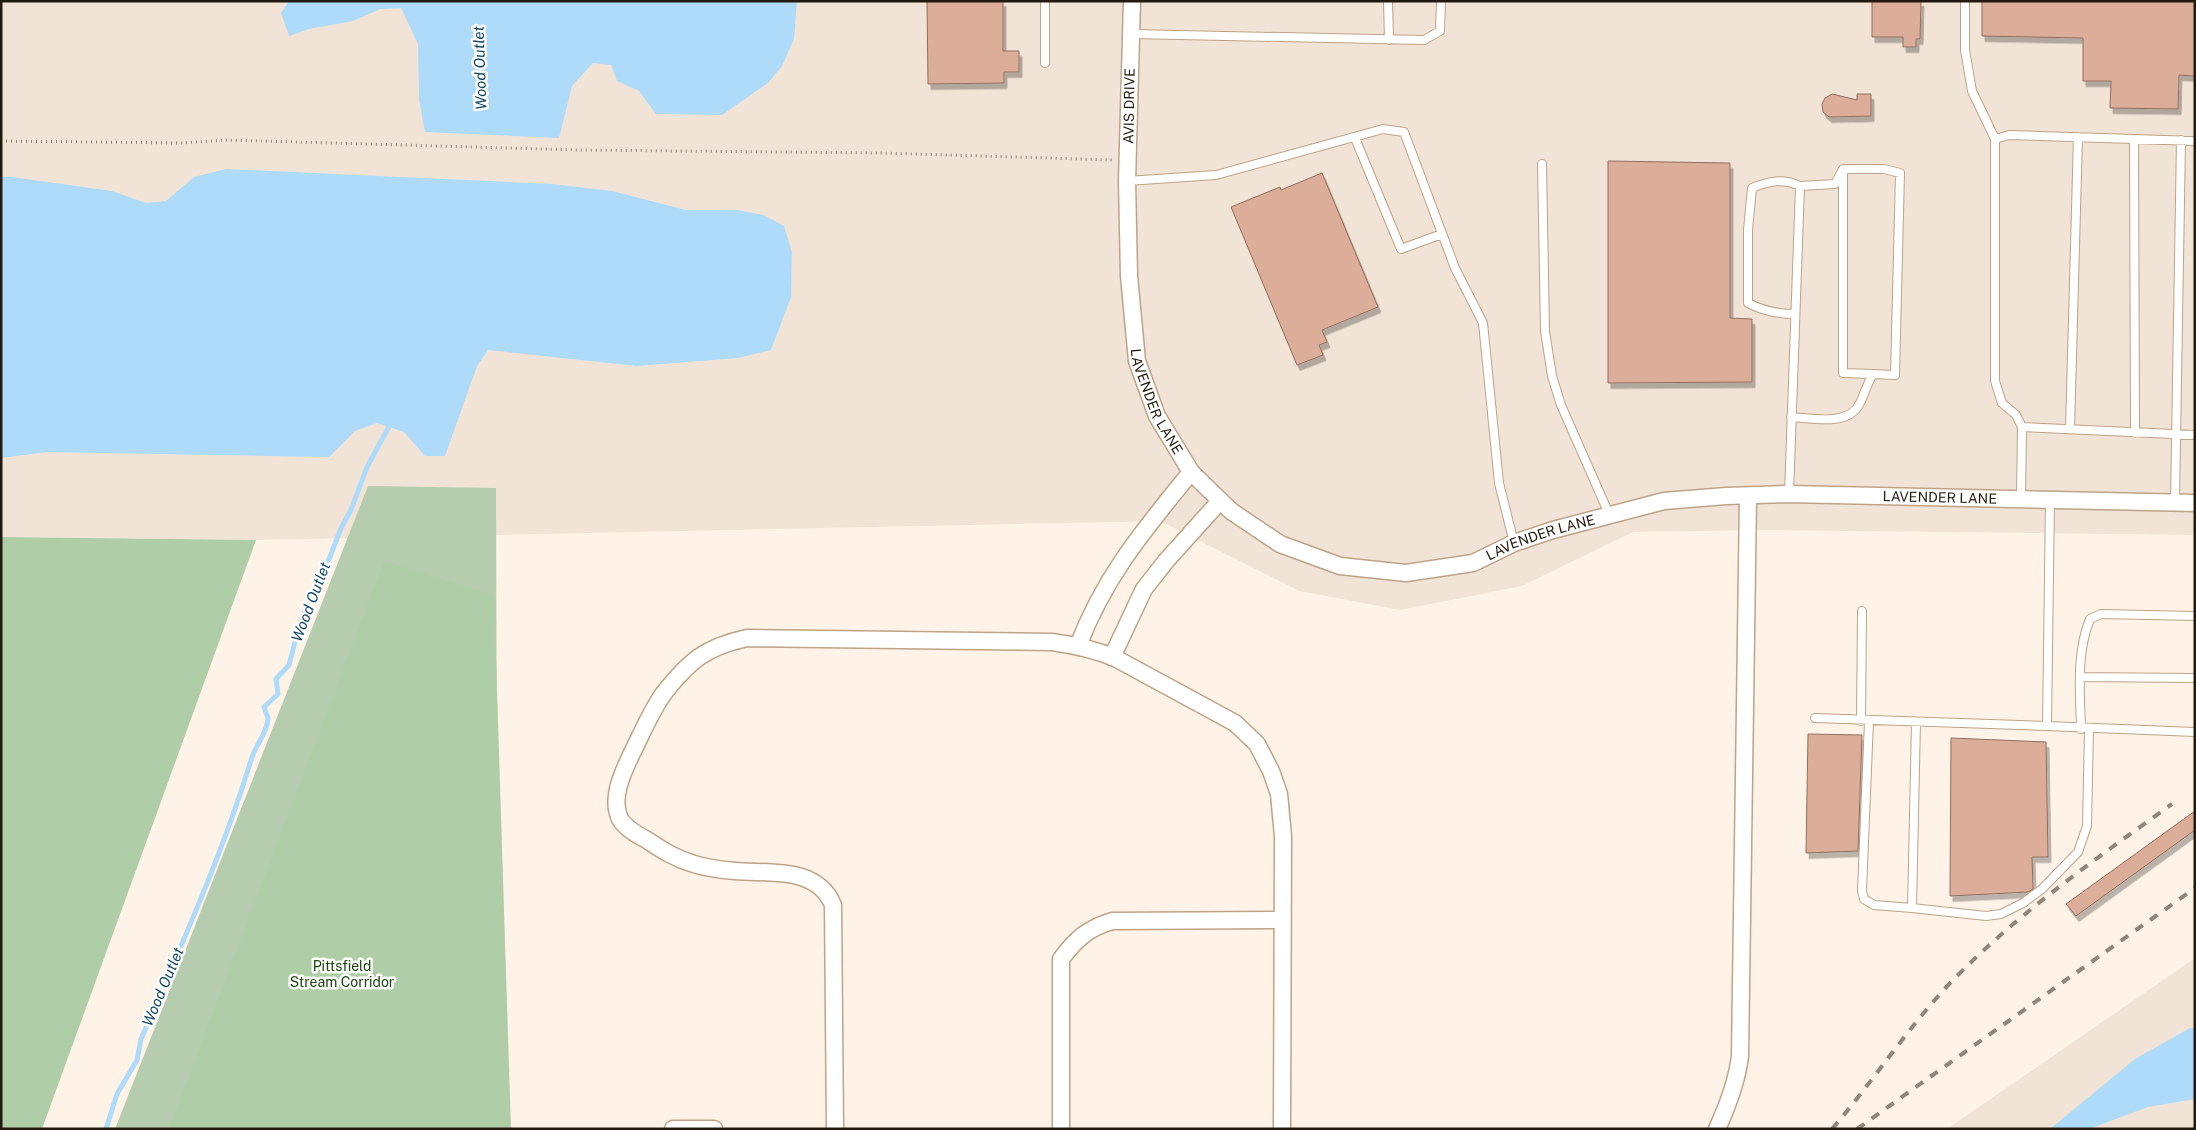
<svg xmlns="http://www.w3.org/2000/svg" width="2196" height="1130" font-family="'Public Sans',sans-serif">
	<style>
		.built { fill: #f1e4d6 }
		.green { fill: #b5ccaf }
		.forest { fill: #afcea7 }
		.water { fill: #afdbfa }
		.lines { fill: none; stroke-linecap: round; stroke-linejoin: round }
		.stream { stroke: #afdbfa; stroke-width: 5 }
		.building { fill: #dcad98; stroke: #906e5e; filter: url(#shadow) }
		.lane-casing { stroke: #bda387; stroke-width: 10 }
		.street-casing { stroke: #bda387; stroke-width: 19 }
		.path { stroke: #8c8277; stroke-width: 3; stroke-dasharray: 1 4; stroke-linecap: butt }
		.lane { stroke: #fff; stroke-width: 8 }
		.street { stroke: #fff; stroke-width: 16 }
		.rail { stroke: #90857a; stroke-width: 4; stroke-dasharray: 9 9; stroke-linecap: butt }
		.labels { text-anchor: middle; stroke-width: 5; stroke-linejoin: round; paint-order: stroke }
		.street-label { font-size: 14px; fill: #231a0f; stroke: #fff }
		.park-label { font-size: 14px; fill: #1a430e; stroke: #fff }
		.water-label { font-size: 15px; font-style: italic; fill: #104664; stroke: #fff }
	</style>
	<defs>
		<filter id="shadow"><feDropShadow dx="3" dy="5.5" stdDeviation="0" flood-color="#0004"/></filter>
	</defs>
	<rect width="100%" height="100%" fill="#fff3e8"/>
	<path class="built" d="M 1,1 L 2195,1 L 2195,535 L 1767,530 L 1633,532 L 1522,586 L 1400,610 L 1299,591 L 1160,521 L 256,540 L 1,537 Z
		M 2195,958 L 2195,1129 L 1947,1129 Z"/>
	<path class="green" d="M 368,486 L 496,488 L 498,1129 L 115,1129 Z"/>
	<path class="forest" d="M 1,537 L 256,540 L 42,1129 L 1,1129 Z
		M 384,561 L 494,595 L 511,1129 L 169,1129 Z"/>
	<path class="water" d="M 289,1 L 797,1 L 794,39 L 782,66 L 768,83 L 722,115 L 656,114 L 639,91 L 617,81 L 611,65 L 593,63 L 572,86 L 559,138 L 425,132 L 419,99 L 418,44 L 401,8 L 380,9 L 353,21 L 309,29 L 289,36 L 281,13 Z
		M 226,169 L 552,184 L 612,191 L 686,210 L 737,210 L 763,215 L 784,226 L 792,252 L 791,297 L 771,350 L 738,358 L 637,366 L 488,350 L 477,366 L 445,456 L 425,456 L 404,432 L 377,423 L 355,431 L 329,457 L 46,452 L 1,458 L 1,177 L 12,177 L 112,191 L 146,203 L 166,201 L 194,177 Z
		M 2190,1028 L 2195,1028 L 2195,1099 L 2148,1107 L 2089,1129 L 2050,1129 L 2135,1059 Z"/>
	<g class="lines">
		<path class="stream" d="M 106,1129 L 117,1094 L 137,1060 L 141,1039 C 181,946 223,853 252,757 C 256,745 268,731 268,718 C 267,715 265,710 264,707 L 278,694 L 276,679 L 289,665 L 300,622 L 321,574 L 330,557 L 341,528 L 351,510 L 367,467 L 392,421"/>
	</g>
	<path class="building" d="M 927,1 L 1003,1 L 1003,51 L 1019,51 L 1019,72 L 1004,72 L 1004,83 L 928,84 Z
		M 1872,1 L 1921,1 L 1920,39 L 1916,39 L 1916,47 L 1903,47 L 1903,37 L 1872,37 Z
		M 1982,1 L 2195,1 L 2195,76 L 2179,75 L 2178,109 L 2110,108 L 2111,81 L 2083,81 L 2083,38 L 1982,36 Z
		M 1832,94 L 1857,100 L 1857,94 L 1871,94 L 1871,116 L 1829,117 L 1823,112 L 1822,104 L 1825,98 Z
		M 1608,161 L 1730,163 L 1730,318 L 1752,319 L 1752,382 L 1608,383 Z
		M 1322,173 L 1378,307 L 1322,330 L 1327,342 L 1319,345 L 1323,355 L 1297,365 L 1231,207 L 1280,187 L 1281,190 Z
		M 1808,734 L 1862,735 L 1858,851 L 1806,853 Z
		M 1951,738 L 2046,742 L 2048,857 L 2032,857 L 2033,889 L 2028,892 L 1950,896 Z
		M 2195,811 L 2195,830 L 2076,916 L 2066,904 Z"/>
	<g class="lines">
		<defs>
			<path id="lane" d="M 1388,1 L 1389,40
				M 1965,1 L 1965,50 L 1972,91 L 1995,139
				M 1131,34 L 1424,40 L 1440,31 L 1441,1
				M 1045,63 L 1045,1
				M 1355,138 L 1401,249 L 1442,234
				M 2134,139 L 2135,433
				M 1542,164 L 1545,331 L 1552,376 L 1561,405 L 1609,514
				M 1843,171 L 1843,373 L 1873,374
				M 1127,181 L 1216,175 L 1383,129 L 1404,132 L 1455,268 L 1483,323 L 1499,483 L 1514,543
				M 1791,417 C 1811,418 1849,427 1860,403 C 1865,393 1867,384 1873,374 L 1895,375 L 1900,173 L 1884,169 L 1843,169 L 1835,184 L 1800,186
				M 2022,427 L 2195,435
				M 2070,429 L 2078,137
				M 1789,494 L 1800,186 C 1783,178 1769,181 1752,188 L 1748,230 L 1748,303 C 1763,311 1777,314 1795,314
				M 2021,499 L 2022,427 L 2016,415 L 2002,403 L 1995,381 L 1995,139 L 2009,135 L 2195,141
				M 2050,500 L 2047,726 L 2195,732
				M 2175,502 L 2181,140
				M 2080,677 L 2195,678
				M 1815,718 L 2047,726
				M 1861,721 L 1862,611
				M 1869,721 L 1862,891 L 1864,899 L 1874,905 L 1912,908
				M 1916,722 L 1912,908 L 1986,916 L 2001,914 L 2023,903 L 2042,889 L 2078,852 L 2087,826 L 2089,729
				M 2081,729 C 2080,693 2076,653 2090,619 L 2101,614 L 2195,616"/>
			<g id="street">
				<path id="s1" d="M 1132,1 L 1127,181 L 1129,276 L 1137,361 L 1157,416 L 1191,472 L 1231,511 L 1280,544 L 1340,566 L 1406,573 L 1473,563 L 1514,543 L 1553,530 L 1664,501 L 1726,496 L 1789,494 L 2195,503"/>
				<path d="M 1078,646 C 1105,575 1145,529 1191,472"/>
				<path d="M 1112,657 L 1144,589 L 1166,561 L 1220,501"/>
				<path d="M 673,1129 L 714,1129"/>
				<path d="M 835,1129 L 833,905 C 817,866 769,874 735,871 C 722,870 707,868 694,864 C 676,859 662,850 647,840 C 638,835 625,828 620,819 C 610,798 623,772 632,753 C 642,733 651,711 664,693 C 690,660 706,647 747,638 L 1052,642 C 1074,645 1094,649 1115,658 L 1235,723 L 1257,744 L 1271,771 L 1279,794 L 1283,836 L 1282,1129"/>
				<path d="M 1061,1129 L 1061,959 C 1077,938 1087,929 1112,921 L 1282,920"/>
				<path d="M 1717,1129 C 1728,1105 1737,1082 1740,1056 L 1748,496"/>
			</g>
		</defs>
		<use href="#lane" class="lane-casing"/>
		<use href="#street" class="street-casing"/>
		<path class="path" d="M 1,141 L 181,143 L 227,140 L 579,150 L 881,153 L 1113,160"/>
		<use href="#lane" class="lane"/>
		<use href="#street" class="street"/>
		<path class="rail" d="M 1832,1129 C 1875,1079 1910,1024 1956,977 C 2021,911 2097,858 2172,804
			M 1857,1129 L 2195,888"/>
	</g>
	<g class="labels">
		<g class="street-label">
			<text transform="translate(1129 106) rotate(-89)" y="5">AVIS DRIVE</text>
			<text dy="5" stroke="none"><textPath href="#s1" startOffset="405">LAVENDER LANE</textPath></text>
			<text dy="5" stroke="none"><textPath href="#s1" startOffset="1275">LAVENDER LANE</textPath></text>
			<text dy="5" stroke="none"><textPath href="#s1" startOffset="870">LAVENDER LANE</textPath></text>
		</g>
		<g class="park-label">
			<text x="342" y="971">Pittsfield<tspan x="342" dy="16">Stream Corridor</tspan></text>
		</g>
		<g class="water-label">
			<text transform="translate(480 68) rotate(-92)" y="5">Wood Outlet</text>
			<text transform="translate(311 602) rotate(-69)" y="5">Wood Outlet</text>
			<text transform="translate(163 987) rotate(-67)" y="5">Wood Outlet</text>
		</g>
	</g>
	<rect width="2196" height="1130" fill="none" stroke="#231a0f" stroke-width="5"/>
</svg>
